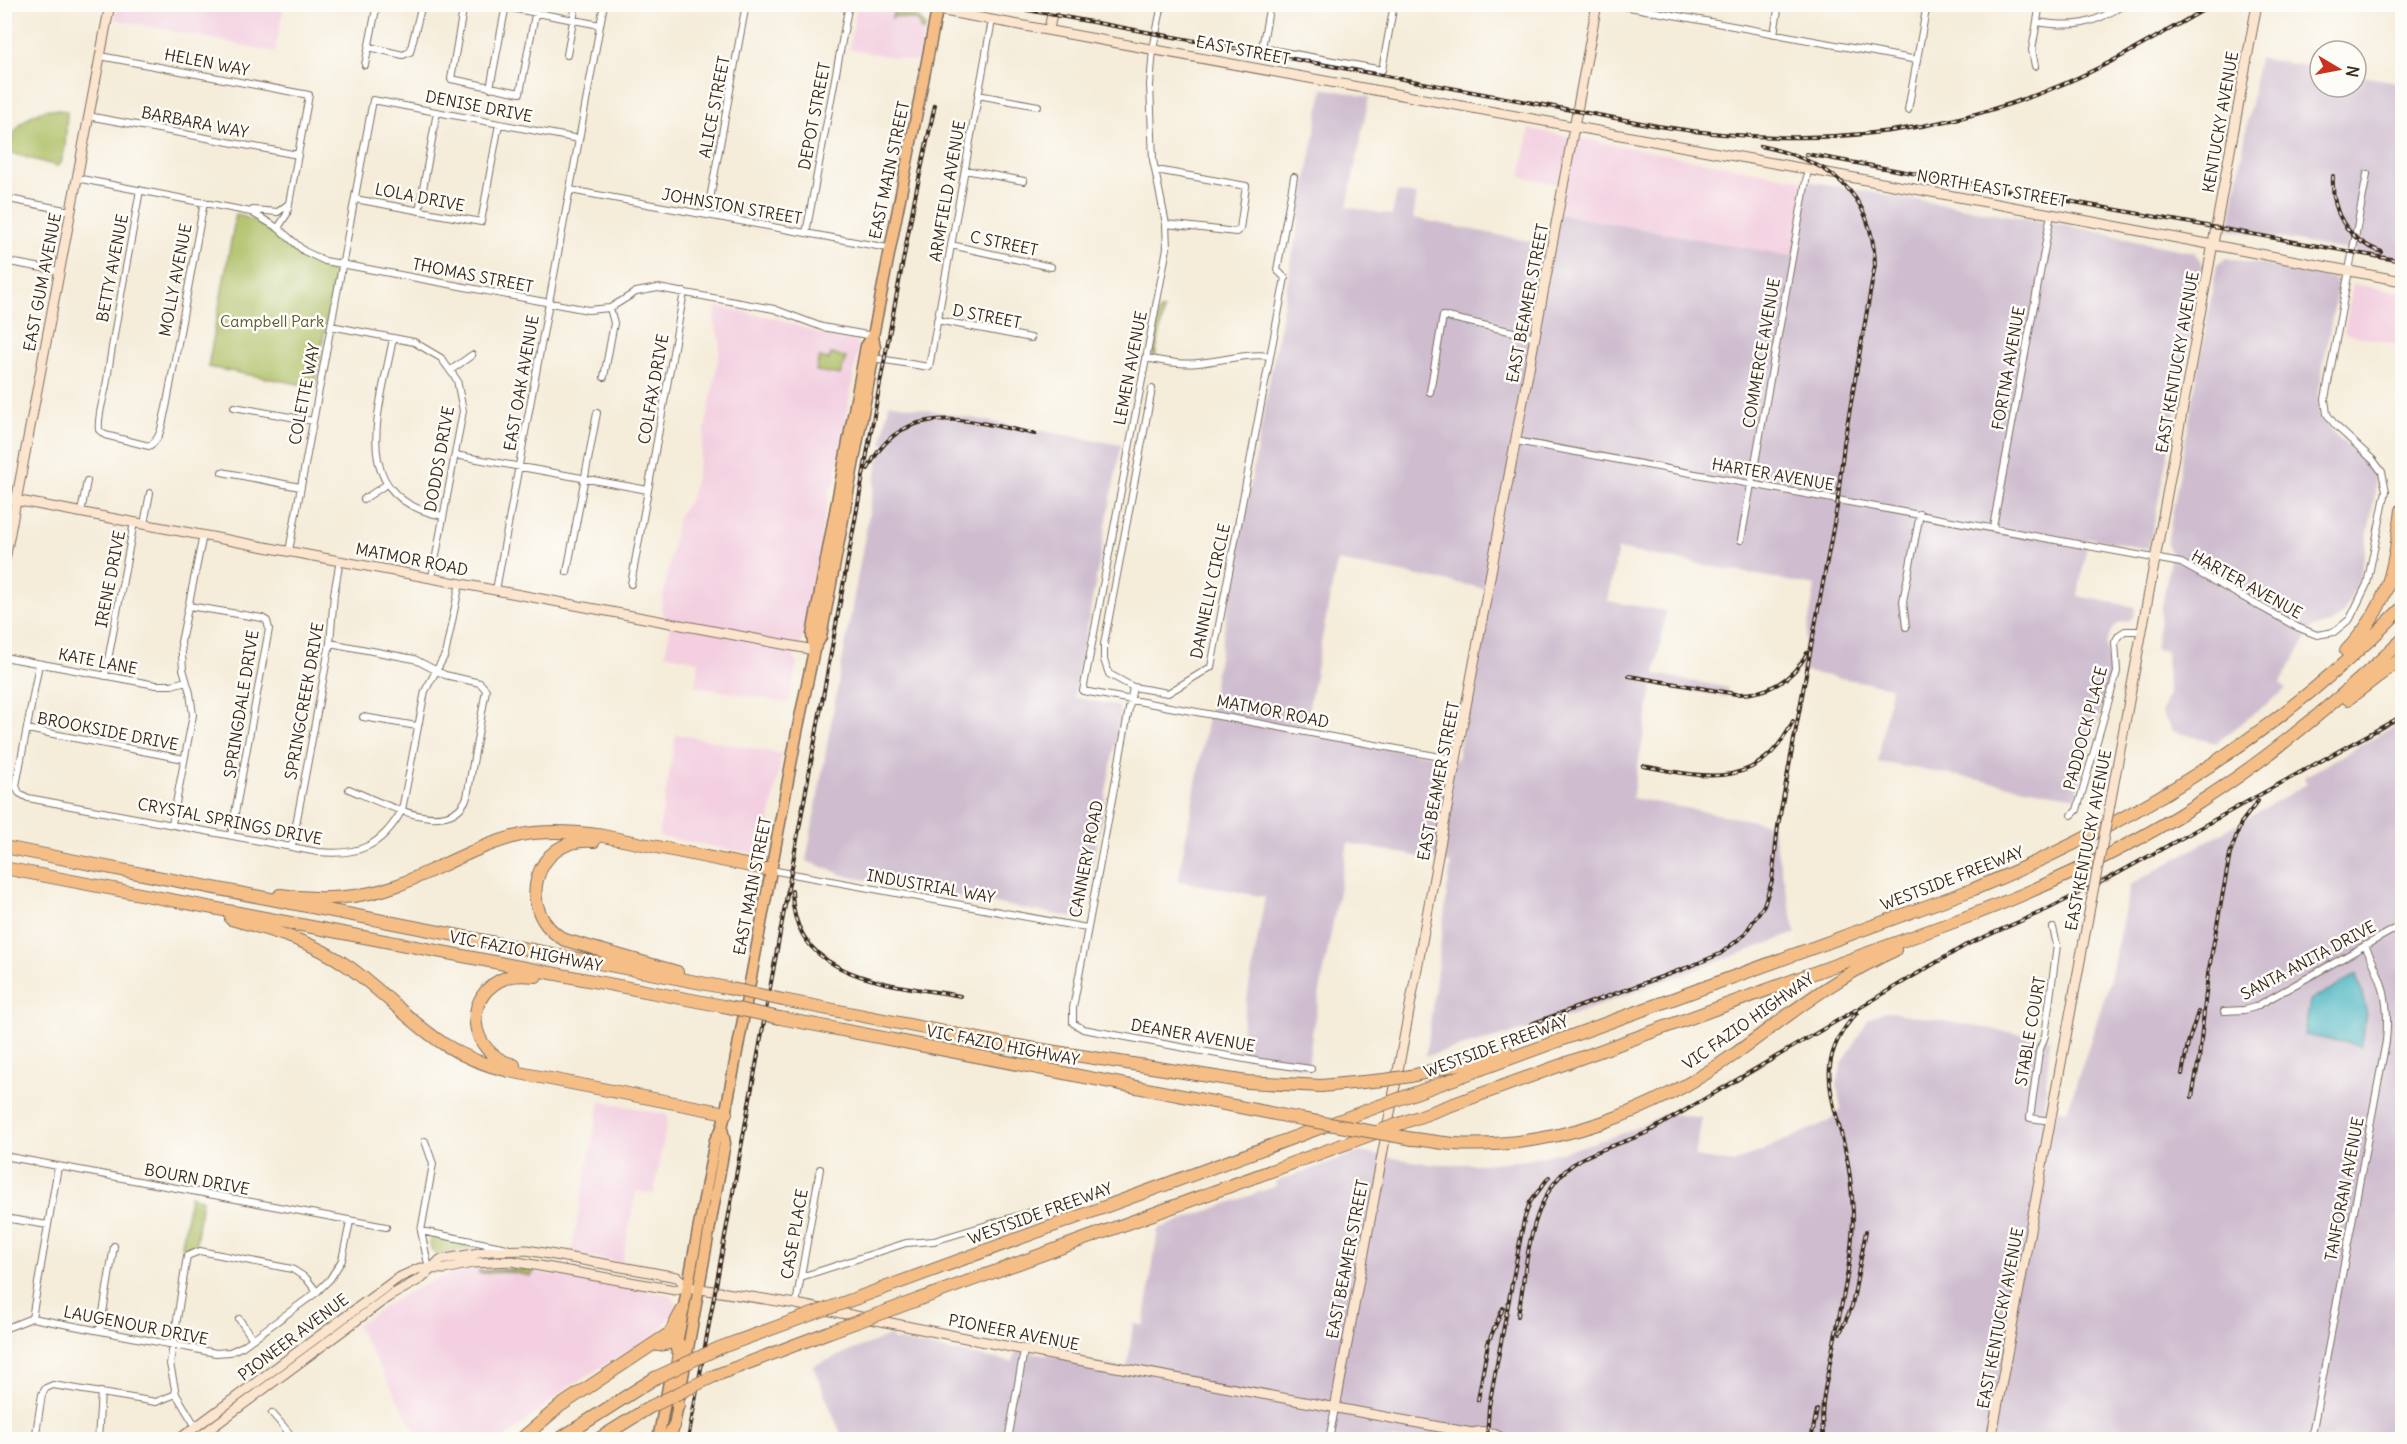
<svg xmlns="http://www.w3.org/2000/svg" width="2407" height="1444" font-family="Delius,sans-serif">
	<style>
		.built { fill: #f3cfe0 }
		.industrial { fill: #cfbdcf; fill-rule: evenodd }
		.green { fill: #acbe62; stroke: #747440; stroke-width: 1.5 }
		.water { fill: #44b2c0; stroke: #406e6f; stroke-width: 1.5 }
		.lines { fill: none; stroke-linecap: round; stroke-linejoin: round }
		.street-casing { stroke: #7c6e5f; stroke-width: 8 }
		.secondary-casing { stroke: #7c6e5f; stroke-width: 11 }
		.primary-casing { stroke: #7c6e5f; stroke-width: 13 }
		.highway-casing { stroke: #7c6e5f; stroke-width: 14 }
		.street { stroke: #fff; stroke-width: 6 }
		.secondary { stroke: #fbe5cf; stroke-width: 9 }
		.primary { stroke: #f6be87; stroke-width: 10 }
		.highway { stroke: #f6be87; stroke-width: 12 }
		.rail-casing { stroke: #3b2a1e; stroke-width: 4 }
		.rail { stroke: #fdfcf7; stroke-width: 1.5; stroke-dasharray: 4.5; stroke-linecap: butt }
		.secondary-bridge-casing { stroke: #7c6e5f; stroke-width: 11; stroke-linecap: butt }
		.highway-bridge-casing { stroke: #7c6e5f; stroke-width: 14; stroke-linecap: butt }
		.secondary-bridge { stroke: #fbe5cf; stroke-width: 9 }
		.highway-bridge { stroke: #f6be87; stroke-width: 12 }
		.labels { text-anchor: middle; stroke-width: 5; stroke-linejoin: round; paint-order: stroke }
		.street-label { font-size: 16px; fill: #3b2a1e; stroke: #fdfcf7 }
		.park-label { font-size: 16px; fill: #5d5632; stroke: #fdfcf7 }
	</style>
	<rect width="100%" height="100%" fill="#fdfcf7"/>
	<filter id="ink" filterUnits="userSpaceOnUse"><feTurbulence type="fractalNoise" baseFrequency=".0167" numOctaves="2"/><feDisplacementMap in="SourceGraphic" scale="12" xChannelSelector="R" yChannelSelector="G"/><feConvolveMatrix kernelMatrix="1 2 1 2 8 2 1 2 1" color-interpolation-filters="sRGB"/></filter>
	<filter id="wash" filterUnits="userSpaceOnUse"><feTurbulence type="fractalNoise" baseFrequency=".008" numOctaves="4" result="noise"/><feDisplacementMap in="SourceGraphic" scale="24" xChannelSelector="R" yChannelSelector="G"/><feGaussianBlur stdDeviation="1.35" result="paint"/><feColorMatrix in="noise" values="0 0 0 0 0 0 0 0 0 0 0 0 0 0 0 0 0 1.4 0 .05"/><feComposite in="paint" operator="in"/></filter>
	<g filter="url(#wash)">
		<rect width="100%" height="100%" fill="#f5ecd9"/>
		<path class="built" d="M 117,5 L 117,4 L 284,5 L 275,52 L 114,19 Z
			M 857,6 L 922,18 L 925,25 L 918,62 L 849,49 Z
			M 1530,129 L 1807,181 L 1793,256 L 1559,214 L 1564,185 L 1520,177 Z
			M 2353,284 L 2402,293 L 2402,346 L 2344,333 Z
			M 717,307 L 775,318 L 820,334 L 856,341 L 859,345 L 834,486 L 830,488 L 822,529 L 820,559 L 806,633 L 794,657 L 797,663 L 789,703 L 695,686 L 699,661 L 665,654 L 670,629 L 661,609 L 678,516 L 690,499 L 697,473 L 720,350 L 720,340 L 714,324 Z
			M 676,734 L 782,754 L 763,856 L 658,836 Z
			M 600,1101 L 668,1115 L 654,1194 L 636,1191 L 622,1263 L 571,1253 Z
			M 463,1268 L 512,1268 L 672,1295 L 678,1307 L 655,1336 L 571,1385 L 504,1439 L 420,1439 L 356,1325 L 408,1292 Z"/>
		<path class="industrial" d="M 2259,58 L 2320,68 L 2320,87 L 2356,87 L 2356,75 L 2402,83 L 2402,260 L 2229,229 Z
			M 1323,88 L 1369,97 L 1347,207 L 1392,215 L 1397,192 L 1417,195 L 1413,218 L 1553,246 L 1559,214 L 1792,256 L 1807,181 L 2097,231 L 2130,240 L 2194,252 L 2203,264 L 2197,303 L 2149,549 L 2088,538 L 2078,596 L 2135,607 L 2134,616 L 2130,620 L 2119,623 L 2112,629 L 2106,644 L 2111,674 L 2076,797 L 1878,762 L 1891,687 L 1800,671 L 1815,586 L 1618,549 L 1607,601 L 1666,611 L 1655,674 L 1728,688 L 1726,697 L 1653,684 L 1632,798 L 1771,824 L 1796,933 L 1545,1025 L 1426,1056 L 1451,863 L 1348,843 L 1312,1034 L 1308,1068 L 1237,1055 L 1265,897 L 1178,881 ZM 1337,561 L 1489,589 L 1457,760 L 1304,732 Z
			M 2226,258 L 2334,278 L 2338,285 L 2318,395 L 2320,414 L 2329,429 L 2367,463 L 2375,475 L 2375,493 L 2362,567 L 2358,582 L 2343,614 L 2330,624 L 2313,627 L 2280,683 L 2286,689 L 2216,743 L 2172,731 L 2161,712 L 2168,694 L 2166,651 L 2155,649 L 2171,553 L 2167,544 L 2217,265 Z
			M 889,403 L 1121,445 L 1074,697 L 1118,706 L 1121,713 L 1083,913 L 1075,918 L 850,877 L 806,861 L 880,453 L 885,446 L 882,443 Z
			M 2402,722 L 2402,1439 L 831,1440 L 841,1434 L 813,1366 L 891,1335 L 893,1340 L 1013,1362 L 1016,1349 L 1127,1369 L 1133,1324 L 1144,1325 L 1158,1229 L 1276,1186 L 1275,1182 L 1359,1152 L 1429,1164 L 1481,1164 L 1527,1160 L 1573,1149 L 1627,1132 L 1666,1113 L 1702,1118 L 1695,1157 L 1734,1163 L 1829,1121 L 1841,1109 L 1837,1085 L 1841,1066 L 1868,1020 L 1884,1011 L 2050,1039 L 2044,1106 L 2067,1111 L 2108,987 L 2130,885 L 2307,784 L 2304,777 Z"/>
		<path class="green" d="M 893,12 L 919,18 L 925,27 L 924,32 L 920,29 L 918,21 L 894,16 L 892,19 Z
			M 49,109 L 67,111 L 65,148 L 61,163 L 57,166 L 7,152 C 11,129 27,114 49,109 Z
			M 236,214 L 260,223 L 302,257 L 335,271 L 315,387 L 208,367 Z
			M 1159,310 L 1164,310 L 1155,356 L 1151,351 Z
			M 831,354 L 846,358 L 840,375 L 816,371 L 819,358 L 829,360 Z
			M 190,1196 L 202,1199 L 196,1244 L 184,1251 L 182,1246 Z
			M 433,1236 L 477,1244 L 477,1247 L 437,1255 L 432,1251 L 429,1239 Z
			M 511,1269 L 535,1270 L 531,1276 L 511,1272 L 479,1273 L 478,1271 Z"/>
		<path class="water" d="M 2357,974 L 2366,1010 L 2362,1046 L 2304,1035 L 2310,1001 Z"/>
	</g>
	<g filter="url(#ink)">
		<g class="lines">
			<defs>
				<path id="street" d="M 464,4 L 451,79 L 520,93 L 537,4
					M 490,4 L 600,25
					M 1162,4 L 1153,49 L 1150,85 L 1153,160 L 1166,224 L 1167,248 L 1083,691 L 1457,760
					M 1270,4 L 1262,48 L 1382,70 L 1394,4
					M 1613,4 L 1917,60
					M 2037,22 C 2075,28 2092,25 2125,4
					M 1774,34 L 1779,4
					M 369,47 L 403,55 L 410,52 L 422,4
					M 567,55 L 576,4
					M 100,56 L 309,95 L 287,214 L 278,228
					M 365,65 L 377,4
					M 2035,66 L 2032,50 L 2040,4
					M 490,88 L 506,5
					M 978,95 L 1038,106
					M 1908,110 L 1927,4
					M 88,116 L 298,155
					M 965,170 L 1024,181
					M 1156,172 L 1162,171 L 1246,186 L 1240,229 L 1236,232 L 1166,224
					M 76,178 L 251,212 L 278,228 L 304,251 L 325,261 L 588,310 L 610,308 L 636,292 L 658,288 L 774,309 L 822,327 L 873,336
					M 140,190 C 129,253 116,317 107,380 C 105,396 97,414 99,430 L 105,435 L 149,446 C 162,439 162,422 166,408 L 204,202
					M 570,190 L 888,248
					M 4,198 L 70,211
					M 355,199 L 481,222 L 499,124
					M 253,210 L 278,212 L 287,205
					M 419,211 L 437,112
					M 707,215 L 746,4
					M 806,233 L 849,4
					M 951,245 L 1051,267
					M 4,261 L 59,271
					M 937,320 L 1031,338
					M 331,326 L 414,342 L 441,358 L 457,380 L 463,411 L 432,577
					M 393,338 C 381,407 344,497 443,516
					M 873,358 L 929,367 L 992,20
					M 1145,358 C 1163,361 1180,365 1198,363 C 1222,361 1245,353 1270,356
					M 451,370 L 472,355
					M 604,377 L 614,323 L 610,308
					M 1152,389 L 1104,644 L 1104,660 L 1109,674 L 1133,687 L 1168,693 L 1211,667 L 1285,278 L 1277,270 L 1294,177
					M 1430,392 L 1443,316 L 1536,337
					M 234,407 L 313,421
					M 1516,441 L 2181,563 L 2297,627 L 2317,635 L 2334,632 L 2350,619 L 2367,584 L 2386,491 L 2382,472 L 2373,460 L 2335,425 L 2327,414 L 2325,399 L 2367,174
					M 455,455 L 648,490
					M 222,472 L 300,487
					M 364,499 L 387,484
					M 81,512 L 87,481
					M 144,524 L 150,493
					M 1993,527 L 2051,214
					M 1741,540 L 1808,170
					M 289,551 L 373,100 L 579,139
					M 567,572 L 597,413
					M 631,584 L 684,292
					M 496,590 L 604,4
					M 189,606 L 262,618 L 267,621 L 269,629 L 231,835
					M 1906,627 L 1903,601 L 1920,514
					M 330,643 L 414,659 L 445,675 L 480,683 L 486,690 L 467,797 C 450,841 378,801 349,789
					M 4,657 L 156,685 L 172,685 L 186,681
					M 39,664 L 16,786 L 19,793 L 28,798 L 318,852 C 359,856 382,846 402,810 L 425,691 L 445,655 L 460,583
					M 105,676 L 134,522
					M 1133,687 L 1073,1008 L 1073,1023 L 1083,1029 L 1261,1062 L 1311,1069
					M 363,717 L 417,726
					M 27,729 L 184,759
					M 2072,815 L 2077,810 L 2117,672 L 2115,642 L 2119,635 L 2125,631 L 2141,631
					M 172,824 L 193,715 L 190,693 L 183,669 L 181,642 L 203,535
					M 292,846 L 330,643 L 334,594 L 340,560
					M 771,870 L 1087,928
					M 2224,1011 L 2244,1010 L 2255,1007 L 2402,925
					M 2051,1121 L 2030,1118 L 2039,1052 L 2045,1036 L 2057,945 L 2053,928
					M 425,1141 L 433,1164 L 421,1231 L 429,1269
					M 4,1156 L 386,1227
					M 4,1218 L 48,1225
					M 421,1231 L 507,1248
					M 801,1277 L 906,1243 L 934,1241 L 1037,1210
					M 796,1304 L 820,1169
					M 32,1318 L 216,1353 L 230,1352 L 243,1346 L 317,1292 L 330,1279 L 342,1260 L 350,1222
					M 32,1318 L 58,1167
					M 239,1319 L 253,1339
					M 4,1329 L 32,1318
					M 100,1331 L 114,1246
					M 272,1413 L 295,1440
					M 196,1427 L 176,1394 L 170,1364 L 187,1256 L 200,1251 L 292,1269 L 306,1278 L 317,1292
					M 35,1440 L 42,1394 L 46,1388 L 53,1385 L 156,1402 L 176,1394
					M 98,1440 L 101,1392
					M 1008,1440 L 1024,1350
					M 1329,1440 L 1335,1408
					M 2311,1440 L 2386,1041 C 2390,1002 2383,980 2365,946"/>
				<path id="secondary" d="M 905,4 L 2051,214 L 2402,281
					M 1049,29 L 1054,4
					M 4,498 L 814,650
					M 4,565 L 110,4
					M 2109,810 L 2257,4
					M 1335,1408 L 1597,4
					M 1472,1433 C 1486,1429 1494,1434 1506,1440
					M 178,1440 L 398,1278 L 420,1268 L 445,1269 L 472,1263 L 512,1261 L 675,1290 L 688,1287 L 796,1304 L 1046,1354 L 1472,1433 L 1481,1440
					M 195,1440 L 388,1297 L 422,1278 L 440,1260 L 490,1251 L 527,1250 L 677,1277 L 688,1287
					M 1991,1440 L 2091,902"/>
				<path id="primary" d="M 814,650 L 812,635 L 866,346 L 873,336
					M 676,1349 L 715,1140 L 722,1128 L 727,1105 L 797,732 L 814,650 L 821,637 L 875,348 L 873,336 L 937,10 L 941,4
					M 674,1426 L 725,1143 L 722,1128
					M 658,1440 L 670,1376"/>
				<path id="highway" d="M 2346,651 C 2390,605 2393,570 2402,510
					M 2348,699 L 2402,658
					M 594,841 C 534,835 513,912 565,940 L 677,972
					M 4,847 L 727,988
					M 4,868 L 723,1006
					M 280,895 C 318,901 361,899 398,885 C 439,869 477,845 521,835 C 546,830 573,832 598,835 L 770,870
					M 231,919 C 272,930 314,942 349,967 C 408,1010 432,1053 509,1071 L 726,1113
					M 783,1000 L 1005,1044 L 1247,1082 L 1321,1086 L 1384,1080
					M 780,1018 L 1301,1119
					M 514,1065 C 467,1053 461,993 508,977 C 517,974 527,975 536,976
					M 1411,1076 L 1507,1052
					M 1407,1096 L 1974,889 C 2134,823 2281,732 2402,608
					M 1402,1123 L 1948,924 C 2035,892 2119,854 2197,804 C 2271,757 2339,700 2402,640
					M 1413,1139 C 1427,1140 1440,1143 1454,1144 C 1555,1150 1654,1111 1735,1054 C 1789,1015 1833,978 1895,950
					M 857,1298 L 1379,1106
					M 898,1307 L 1375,1133
					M 658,1345 L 674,1342 L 681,1346 L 673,1395 L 678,1406
					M 719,1348 L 793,1321
					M 714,1376 L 829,1332
					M 520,1440 L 560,1406 L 670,1333 L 683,1309
					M 558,1440 L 655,1378
					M 597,1440 L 650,1407
					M 667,1440 L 674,1426"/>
			</defs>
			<use href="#street" class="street-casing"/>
			<use href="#secondary" class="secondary-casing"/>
			<use href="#primary" class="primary-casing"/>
			<use href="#highway" class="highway-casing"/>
			<use href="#street" class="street"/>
			<use href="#secondary" class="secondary"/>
			<use href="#primary" class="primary"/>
			<use href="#highway" class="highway"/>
			<defs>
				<path id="rail" d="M 994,4 L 1658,126 C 1794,148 1932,139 2061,85 C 2114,63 2163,33 2214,4
					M 1806,154 L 2402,261
					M 2333,176 C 2331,213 2347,240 2382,252
					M 868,469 C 902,396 974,422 1035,434
					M 1629,676 L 1736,694 C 1767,695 1793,680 1807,653
					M 1643,766 C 1705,778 1760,791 1793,721
					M 792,891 C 792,982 895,984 960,996
					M 1531,1024 L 1686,968 L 1720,954 L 1744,935 L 1764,905 L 1772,881 L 1778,826 L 1837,507 L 1844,443 L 1875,265 C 1873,190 1827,160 1760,146
					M 2182,1074 L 2188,1043 L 2198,1012
					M 2192,1097 L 2199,1059 L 2208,974 L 2230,854 L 2241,823 L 2258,801
					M 1518,1316 C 1528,1261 1528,1190 1581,1159 C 1603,1147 1628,1142 1650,1131 L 1966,945 L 2048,909 L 2113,876 L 2402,716
					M 1840,1333 L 1852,1306 L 1866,1231
					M 1478,1400 L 1488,1343 L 1503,1308
					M 688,1440 L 873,421 L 915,197 L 935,105
					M 1487,1440 L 1489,1406 L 1524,1220 L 1530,1202 L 1549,1177
					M 1811,1440 L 1817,1410
					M 1824,1440 C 1819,1413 1825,1388 1830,1362 C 1839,1314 1853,1263 1853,1213 C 1852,1192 1850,1170 1845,1149 C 1832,1095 1813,1060 1857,1013"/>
			</defs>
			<use href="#rail" class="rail-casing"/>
			<use href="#rail" class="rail"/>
			<defs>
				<path id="secondary-bridge" d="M 2091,902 L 2109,810"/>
				<path id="highway-bridge" d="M 727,988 L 783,1000
					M 723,1006 L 780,1018
					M 1384,1080 L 1411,1076
					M 1379,1106 L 1407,1096
					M 1301,1119 L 1413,1139
					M 1379,1131 L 1402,1123
					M 793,1321 L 857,1298
					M 829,1332 L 898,1307
					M 655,1378 L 719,1348
					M 650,1407 L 714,1376"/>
			</defs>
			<use href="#secondary-bridge" class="secondary-bridge-casing"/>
			<use href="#highway-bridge" class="highway-bridge-casing"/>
			<use href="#secondary-bridge" class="secondary-bridge"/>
			<use href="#highway-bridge" class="highway-bridge"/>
		</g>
	</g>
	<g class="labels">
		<g class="street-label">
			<text transform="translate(1243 50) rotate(11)" y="6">EAST STREET</text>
			<text transform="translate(207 62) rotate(11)" y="6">HELEN WAY</text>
			<text transform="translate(479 106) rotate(11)" y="6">DENISE DRIVE</text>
			<text transform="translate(714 107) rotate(-79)" y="6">ALICE STREET</text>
			<text transform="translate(814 116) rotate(-79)" y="6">DEPOT STREET</text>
			<text transform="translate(195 122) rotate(11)" y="6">BARBARA WAY</text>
			<text transform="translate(2220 122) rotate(-80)" y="6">KENTUCKY AVENUE</text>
			<text transform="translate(889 170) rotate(-78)" y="6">EAST MAIN STREET</text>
			<text transform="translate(1992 188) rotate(10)" y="6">NORTH EAST STREET</text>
			<text transform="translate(947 191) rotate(-80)" y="6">ARMFIELD AVENUE</text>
			<text transform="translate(420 197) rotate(11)" y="6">LOLA DRIVE</text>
			<text transform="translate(732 206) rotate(10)" y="6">JOHNSTON STREET</text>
			<text transform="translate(1004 243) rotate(12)" y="6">C STREET</text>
			<text transform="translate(112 268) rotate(-79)" y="6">BETTY AVENUE</text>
			<text transform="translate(473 275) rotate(11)" y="6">THOMAS STREET</text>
			<text transform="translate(175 280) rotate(-79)" y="6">MOLLY AVENUE</text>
			<text transform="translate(42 282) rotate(-79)" y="6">EAST GUM AVENUE</text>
			<text transform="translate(1527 303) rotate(-79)" y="6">EAST BEAMER STREET</text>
			<text transform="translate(987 316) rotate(11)" y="6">D STREET</text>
			<text transform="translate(1761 353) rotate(-80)" y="6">COMMERCE AVENUE</text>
			<text transform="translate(2177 362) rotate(-80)" y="6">EAST KENTUCKY AVENUE</text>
			<text transform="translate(1130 368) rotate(-79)" y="6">LEMEN AVENUE</text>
			<text transform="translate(2008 368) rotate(-80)" y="6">FORTNA AVENUE</text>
			<text transform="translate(521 383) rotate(-80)" y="6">EAST OAK AVENUE</text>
			<text transform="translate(653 389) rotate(-80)" y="6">COLFAX DRIVE</text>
			<text transform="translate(304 394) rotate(-79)" y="6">COLETTE WAY</text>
			<text transform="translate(439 459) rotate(-80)" y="6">DODDS DRIVE</text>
			<text transform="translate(1773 474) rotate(10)" y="6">HARTER AVENUE</text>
			<text transform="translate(412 559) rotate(11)" y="6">MATMOR ROAD</text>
			<text transform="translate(110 579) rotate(-79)" y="6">IRENE DRIVE</text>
			<text transform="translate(2247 584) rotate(29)" y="6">HARTER AVENUE</text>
			<text transform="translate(1210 591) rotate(-78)" y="6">DANNELLY CIRCLE</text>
			<text transform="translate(98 661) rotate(11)" y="6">KATE LANE</text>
			<text transform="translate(304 701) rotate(-80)" y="6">SPRINGCREEK DRIVE</text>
			<text transform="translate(241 704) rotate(-81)" y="6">SPRINGDALE DRIVE</text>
			<text transform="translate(1273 711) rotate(11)" y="6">MATMOR ROAD</text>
			<text transform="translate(2085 728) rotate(-75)" y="6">PADDOCK PLACE</text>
			<text transform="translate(108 731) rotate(11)" y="6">BROOKSIDE DRIVE</text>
			<text transform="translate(1438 781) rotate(-79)" y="6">EAST BEAMER STREET</text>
			<text transform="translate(230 821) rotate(11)" y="6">CRYSTAL SPRINGS DRIVE</text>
			<text transform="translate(2088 840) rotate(-79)" y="6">EAST KENTUCKY AVENUE</text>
			<text transform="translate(1086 859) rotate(-79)" y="6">CANNERY ROAD</text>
			<text transform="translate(1952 878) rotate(-21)" y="6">WESTSIDE FREEWAY</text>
			<text transform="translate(752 886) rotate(-79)" y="6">EAST MAIN STREET</text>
			<text transform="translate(931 886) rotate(10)" y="6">INDUSTRIAL WAY</text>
			<text transform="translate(526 951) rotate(11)" y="6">VIC FAZIO HIGHWAY</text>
			<text transform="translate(2308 960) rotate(-28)" y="6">SANTA ANITA DRIVE</text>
			<text transform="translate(1748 1021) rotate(-35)" y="6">VIC FAZIO HIGHWAY</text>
			<text transform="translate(2030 1031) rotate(-80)" y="6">STABLE COURT</text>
			<text transform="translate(1193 1035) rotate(10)" y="6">DEANER AVENUE</text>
			<text transform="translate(1003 1045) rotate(11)" y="6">VIC FAZIO HIGHWAY</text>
			<text transform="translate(1496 1046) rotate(-20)" y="6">WESTSIDE FREEWAY</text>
			<text transform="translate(197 1179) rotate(11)" y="6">BOURN DRIVE</text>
			<text transform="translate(2344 1189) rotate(-79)" y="6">TANFORAN AVENUE</text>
			<text transform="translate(1040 1213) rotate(-20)" y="6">WESTSIDE FREEWAY</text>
			<text transform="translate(794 1234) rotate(-80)" y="6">CASE PLACE</text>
			<text transform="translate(1347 1259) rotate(-79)" y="6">EAST BEAMER STREET</text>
			<text transform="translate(2000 1318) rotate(-79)" y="6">EAST KENTUCKY AVENUE</text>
			<text transform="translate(136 1325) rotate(11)" y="6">LAUGENOUR DRIVE</text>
			<text transform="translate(1014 1332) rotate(11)" y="6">PIONEER AVENUE</text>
			<text transform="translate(293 1337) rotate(-37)" y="6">PIONEER AVENUE</text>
		</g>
		<g class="park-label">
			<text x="272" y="327">Campbell Park</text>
		</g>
	</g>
	<rect width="2407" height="1444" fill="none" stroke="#fdfcf7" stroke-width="24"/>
	<g transform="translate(2338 69) rotate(100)"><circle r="28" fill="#fdfcf7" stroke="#afa8a0" stroke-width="1.5"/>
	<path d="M0-4.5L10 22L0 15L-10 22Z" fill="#c8321e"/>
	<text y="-9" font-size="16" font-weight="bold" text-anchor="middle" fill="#3b2a1e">N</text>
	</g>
</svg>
